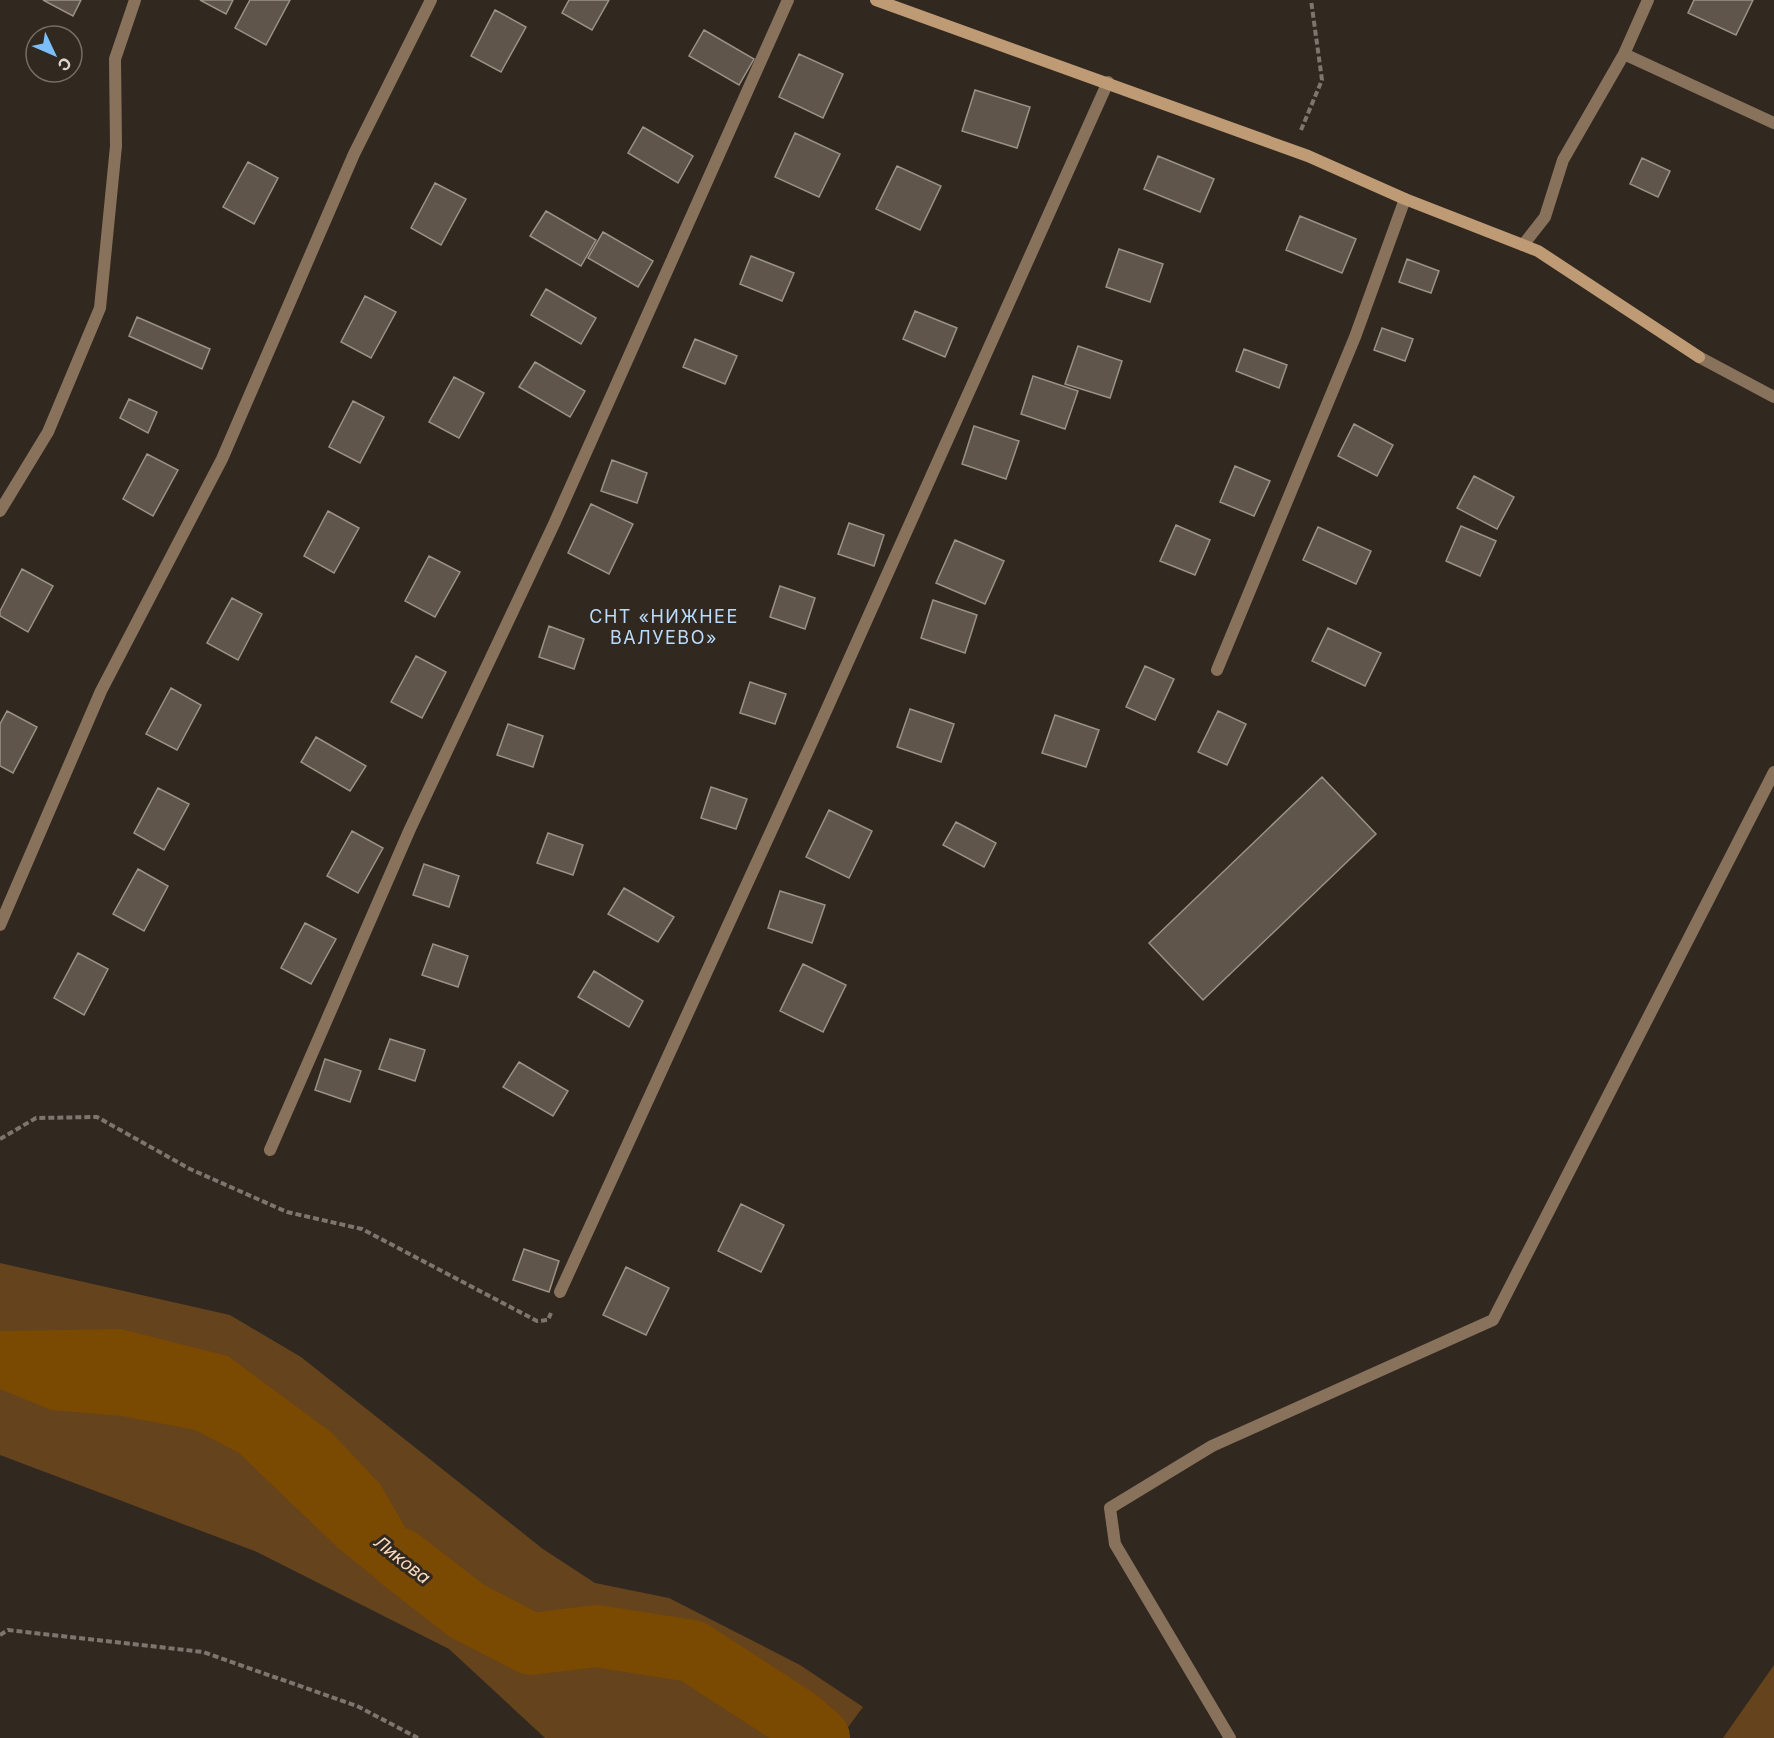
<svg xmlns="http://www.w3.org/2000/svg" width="1774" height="1738" font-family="Inter,sans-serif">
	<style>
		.green { fill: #65431c }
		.water { fill: #7a4902 }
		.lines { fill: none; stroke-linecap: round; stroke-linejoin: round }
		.river { stroke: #7a4902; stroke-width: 62 }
		.building { fill: #5f554b; stroke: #9c9186; stroke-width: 1.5 }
		.path { stroke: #7d766f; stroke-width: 4; stroke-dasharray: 6 3; stroke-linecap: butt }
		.street { stroke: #89725b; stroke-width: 12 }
		.secondary { stroke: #bf9b75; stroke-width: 12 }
		.labels { text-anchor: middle; stroke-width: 6; stroke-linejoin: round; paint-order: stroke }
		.neighbourhood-label { font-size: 18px; letter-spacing: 1.5px; fill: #baddff; stroke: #312820 }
		.water-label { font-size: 18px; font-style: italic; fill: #f9dbbe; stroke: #312820 }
	</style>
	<rect width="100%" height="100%" fill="#312820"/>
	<path class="green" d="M 0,1263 L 230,1315 L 301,1357 L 543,1549 L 595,1583 L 669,1598 L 800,1665 L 863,1707 L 840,1738 L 545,1738 L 449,1649 L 257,1552 L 0,1455 Z
		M 1774,1665 L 1774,1738 L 1723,1738 Z"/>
	<path class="water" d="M 121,1329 L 228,1356 L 331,1432 L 380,1484 L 411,1537 L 450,1575 L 467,1611 L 389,1589 L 338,1548 L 239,1453 L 195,1430 L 122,1416 L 51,1410 L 0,1389 L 0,1331 Z"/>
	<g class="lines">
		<path class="river" d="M 400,1559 L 467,1611 L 531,1644 L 596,1636 L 692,1651 L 797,1719 L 819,1738"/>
	</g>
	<path class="building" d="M 43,0 L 81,0 L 73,16 Z
		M 200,0 L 233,0 L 226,14 Z
		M 250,0 L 290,0 L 266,45 L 235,28 Z
		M 569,0 L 609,0 L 592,30 L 562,13 Z
		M 1694,0 L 1753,0 L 1736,35 L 1688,13 Z
		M 495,10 L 526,27 L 501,72 L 471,56 Z
		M 704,30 L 754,59 L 739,85 L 689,56 Z
		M 799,54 L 843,74 L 823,118 L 779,97 Z
		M 975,90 L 1030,107 L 1017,148 L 962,131 Z
		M 643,127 L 693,156 L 678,183 L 628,153 Z
		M 795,133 L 840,154 L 819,197 L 775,177 Z
		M 1158,156 L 1214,179 L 1200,212 L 1144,189 Z
		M 1642,158 L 1670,171 L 1658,197 L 1630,184 Z
		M 248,162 L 278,178 L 254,224 L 223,207 Z
		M 897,166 L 941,186 L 920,230 L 876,209 Z
		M 435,183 L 466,199 L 441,245 L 411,228 Z
		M 546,211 L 596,240 L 581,266 L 530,236 Z
		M 1300,216 L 1356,239 L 1342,273 L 1286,250 Z
		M 603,232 L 653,261 L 638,287 L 588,258 Z
		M 1119,249 L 1163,264 L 1150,302 L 1106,287 Z
		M 751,256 L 794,273 L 782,301 L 740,284 Z
		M 1407,259 L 1439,271 L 1431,293 L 1399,282 Z
		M 546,289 L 596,318 L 581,344 L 531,315 Z
		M 365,296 L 396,312 L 371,358 L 341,342 Z
		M 915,311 L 957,328 L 945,357 L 903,339 Z
		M 137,317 L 210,349 L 202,369 L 129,336 Z
		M 1382,328 L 1413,339 L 1405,361 L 1374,350 Z
		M 695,339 L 737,356 L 725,384 L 683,367 Z
		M 1078,346 L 1122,361 L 1110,398 L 1065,384 Z
		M 1244,349 L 1287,365 L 1279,388 L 1236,371 Z
		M 535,362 L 585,391 L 570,417 L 519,387 Z
		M 1033,376 L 1078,391 L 1065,429 L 1021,414 Z
		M 454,377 L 484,393 L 459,438 L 429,422 Z
		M 129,399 L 157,412 L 148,433 L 120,418 Z
		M 353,401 L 384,417 L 360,463 L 329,447 Z
		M 1354,424 L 1393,445 L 1377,476 L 1338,456 Z
		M 974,426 L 1019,441 L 1006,479 L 962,464 Z
		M 147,454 L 178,470 L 153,516 L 123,499 Z
		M 612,460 L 647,473 L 637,503 L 601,491 Z
		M 1235,466 L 1270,481 L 1254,516 L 1220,502 Z
		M 1474,476 L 1514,497 L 1497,529 L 1457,508 Z
		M 591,504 L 633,524 L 609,574 L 568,553 Z
		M 328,511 L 359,528 L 334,573 L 304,556 Z
		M 849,523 L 884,535 L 874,566 L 838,554 Z
		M 1176,525 L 1210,540 L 1195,575 L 1160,561 Z
		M 1461,526 L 1496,541 L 1480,576 L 1446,561 Z
		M 1318,527 L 1371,551 L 1356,584 L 1303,560 Z
		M 955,540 L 1004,561 L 985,604 L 936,583 Z
		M 429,556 L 460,572 L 435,617 L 405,601 Z
		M 22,569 L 53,586 L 28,632 L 0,616 L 0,611 Z
		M 780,586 L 815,598 L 805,629 L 770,617 Z
		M 232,598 L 262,614 L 238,660 L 207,643 Z
		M 933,600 L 977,615 L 965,653 L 921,638 Z
		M 549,626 L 584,639 L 574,669 L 539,657 Z
		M 1328,628 L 1381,653 L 1365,686 L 1312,661 Z
		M 416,656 L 446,672 L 422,718 L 391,702 Z
		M 1145,666 L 1174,679 L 1155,720 L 1126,707 Z
		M 750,682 L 786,694 L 775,724 L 740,713 Z
		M 171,688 L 201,705 L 177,750 L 146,734 Z
		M 910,709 L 954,724 L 941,762 L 897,747 Z
		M 7,711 L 37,727 L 13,773 L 0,766 L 0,724 Z
		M 1218,711 L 1246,724 L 1227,765 L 1198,752 Z
		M 1055,715 L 1099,730 L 1086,767 L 1042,753 Z
		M 508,724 L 543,736 L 533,767 L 497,755 Z
		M 316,737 L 366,766 L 350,791 L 301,762 Z
		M 1322,777 L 1376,834 L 1203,1000 L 1149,943 Z
		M 711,787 L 747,799 L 736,829 L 701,818 Z
		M 158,788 L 189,804 L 164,850 L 134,833 Z
		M 829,810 L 872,831 L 849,878 L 806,857 Z
		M 956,822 L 996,843 L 984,867 L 943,845 Z
		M 352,831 L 383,848 L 358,893 L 327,876 Z
		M 548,833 L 583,845 L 573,875 L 537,863 Z
		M 424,864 L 459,876 L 449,907 L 413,895 Z
		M 138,869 L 168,886 L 144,931 L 113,914 Z
		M 624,888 L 674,917 L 658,942 L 608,914 Z
		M 780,891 L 825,905 L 812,943 L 768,928 Z
		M 305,923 L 336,939 L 311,984 L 281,968 Z
		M 433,944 L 468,956 L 458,987 L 422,975 Z
		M 78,953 L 108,969 L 84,1015 L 54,998 Z
		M 803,964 L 846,985 L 823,1032 L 780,1011 Z
		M 594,971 L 643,1001 L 629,1027 L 578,997 Z
		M 390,1039 L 425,1050 L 415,1081 L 379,1069 Z
		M 325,1059 L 361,1071 L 350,1102 L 315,1090 Z
		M 519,1062 L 568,1091 L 553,1116 L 503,1087 Z
		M 741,1204 L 784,1225 L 761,1272 L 718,1251 Z
		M 524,1249 L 559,1261 L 549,1292 L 513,1280 Z
		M 626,1267 L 669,1288 L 646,1335 L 603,1315 Z"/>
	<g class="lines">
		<path class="path" d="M 1301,130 L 1322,80 L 1311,0
			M 0,1139 L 36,1118 L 97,1117 L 190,1169 L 287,1212 L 362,1229 L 537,1321 L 548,1320 L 551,1313
			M 0,1635 L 8,1630 L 203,1652 L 357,1706 L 418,1738"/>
		<path class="street" d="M 1624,54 L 1774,123
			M 1523,245 L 1545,217 L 1563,160 L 1624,54 L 1648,0
			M 1699,357 L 1774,397
			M 0,511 L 48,432 L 100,308 L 116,146 L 115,59 L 135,0
			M 1217,670 L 1355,337 L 1405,199
			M 0,925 L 101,691 L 222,459 L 354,154 L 431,0
			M 270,1150 L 410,829 L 554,524 L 788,0
			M 560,1292 L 812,742 L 1108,82
			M 1230,1738 L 1115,1544 L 1110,1508 L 1212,1446 L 1493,1320 L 1774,772"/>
		<path class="secondary" d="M 876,0 L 1308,156 L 1405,199 L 1538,251 L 1699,357"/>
	</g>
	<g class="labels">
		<g class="neighbourhood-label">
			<text x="664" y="623">СНТ «НИЖНЕЕ<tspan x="664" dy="21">ВАЛУЕВО»</tspan></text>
		</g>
		<g class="water-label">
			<text transform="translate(402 1560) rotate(38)" y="6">Ликова</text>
		</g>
	</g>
	<g transform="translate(54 54) rotate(134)"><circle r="28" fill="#312820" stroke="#756e67" stroke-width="1.5"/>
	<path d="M0-4.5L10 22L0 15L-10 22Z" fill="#7cbef9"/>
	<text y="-9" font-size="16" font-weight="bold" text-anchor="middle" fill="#dcd6d1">С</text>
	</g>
</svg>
